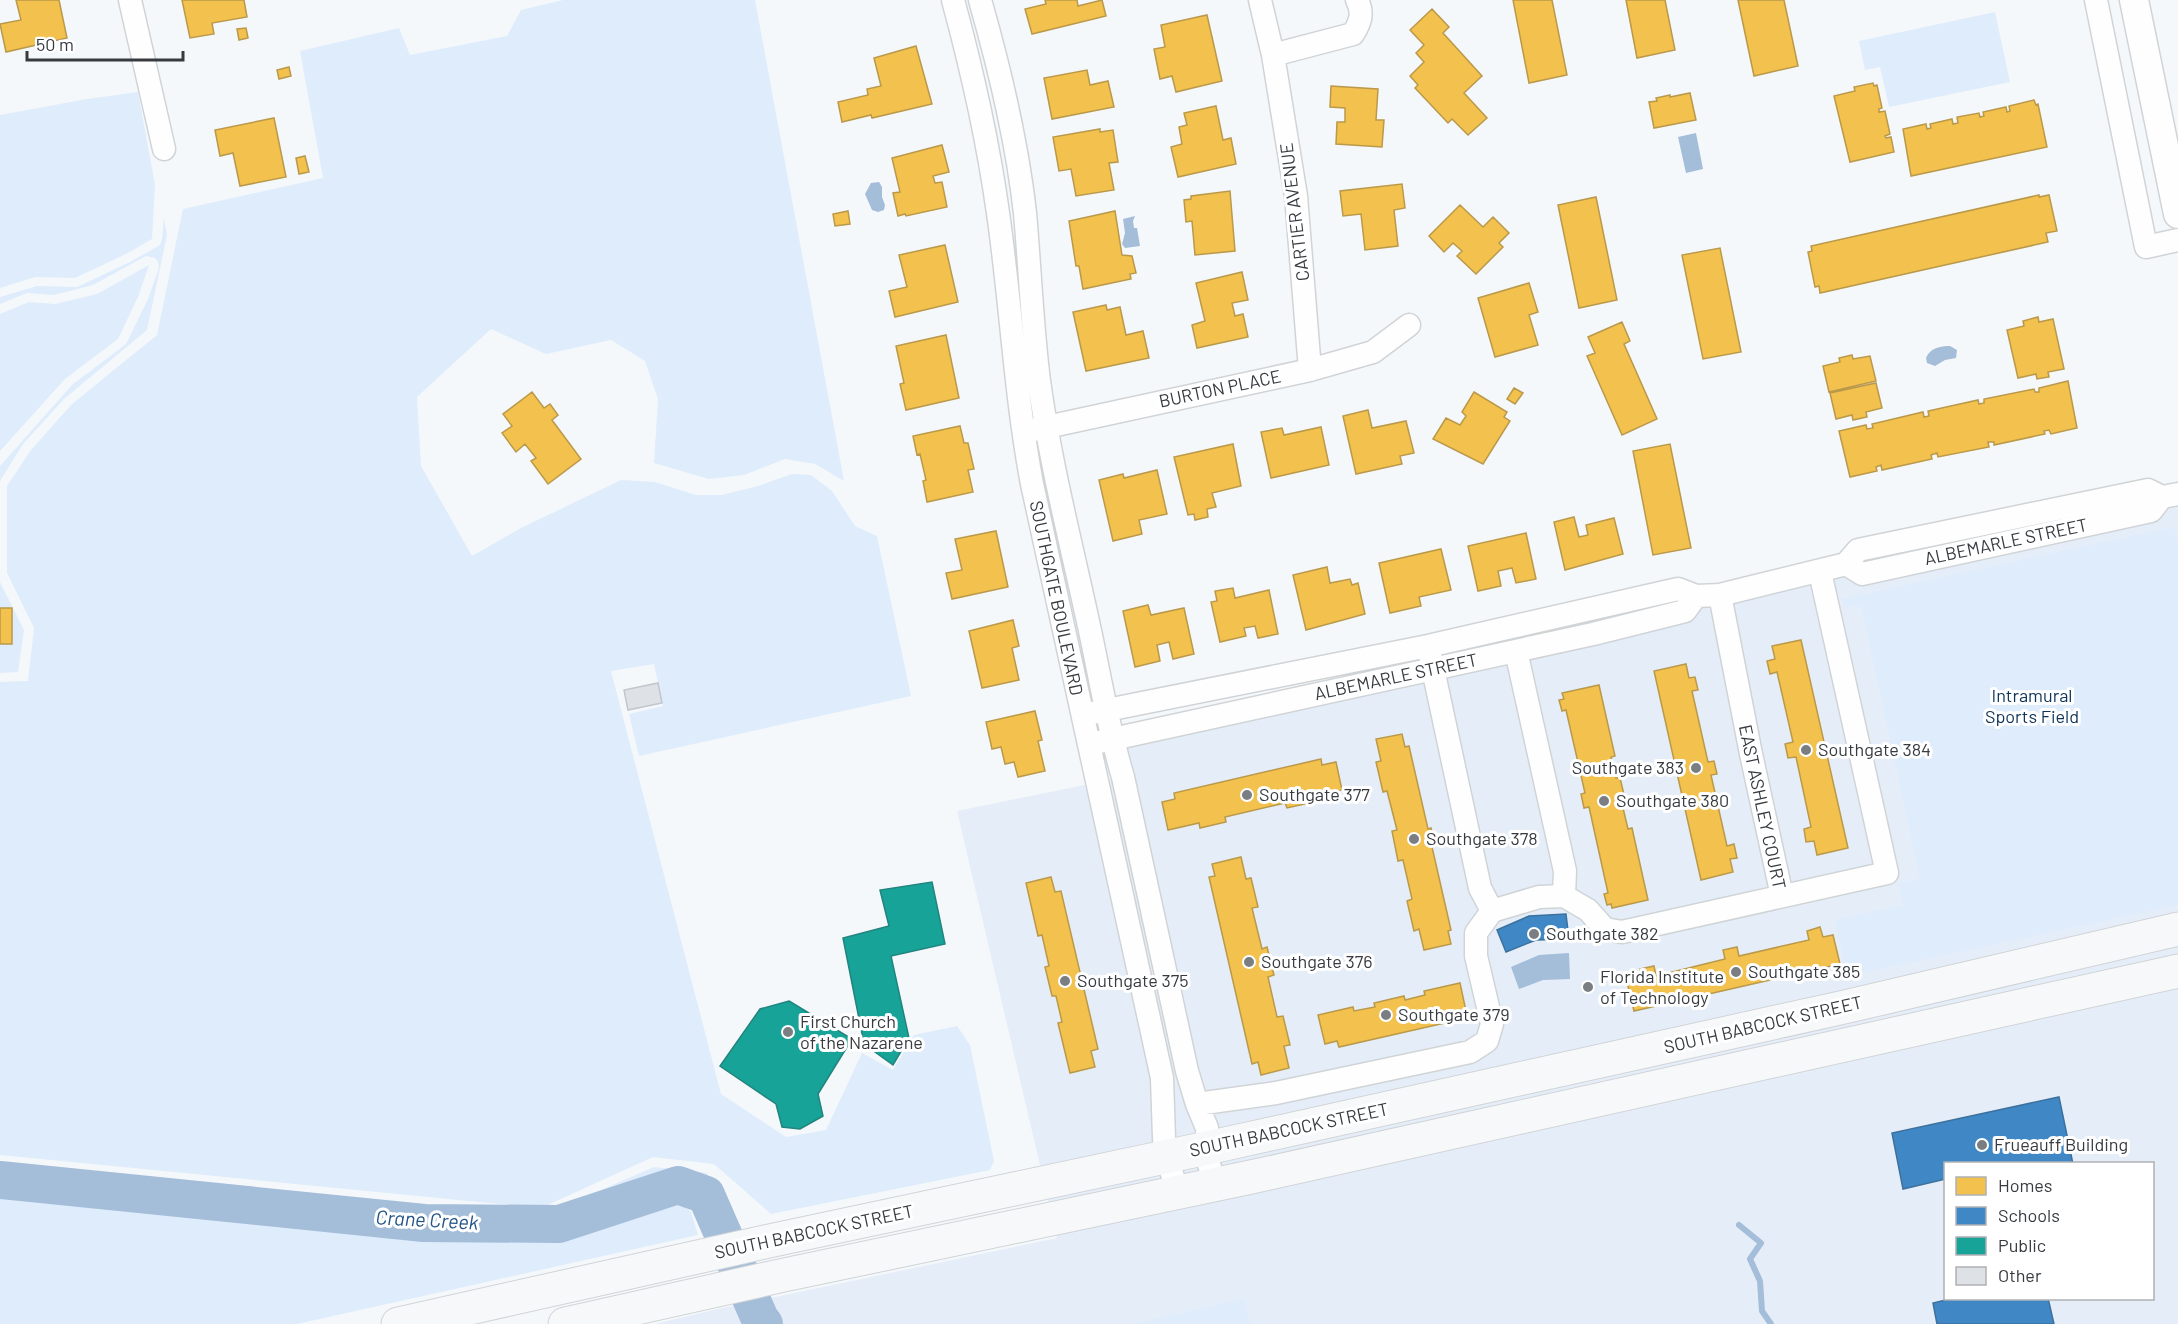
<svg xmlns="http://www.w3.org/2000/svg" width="2178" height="1324" font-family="Barlow,sans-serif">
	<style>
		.built { fill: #e5eef8; fill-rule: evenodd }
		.green { fill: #deecfc }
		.water { fill: #a4bdd9 }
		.homes { fill: #f2c14e; stroke: #ba994a; stroke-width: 1.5 }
		.schools { fill: #3f88c5; stroke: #3d719d; stroke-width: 1.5 }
		.public { fill: #17a398; stroke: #21847e; stroke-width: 1.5 }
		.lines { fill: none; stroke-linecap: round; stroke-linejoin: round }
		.stream { stroke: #a4bdd9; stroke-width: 6 }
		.river { stroke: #a4bdd9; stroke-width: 38 }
		.building { fill: #dee1e6; stroke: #c3c6cb; stroke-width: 1.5 }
		.minor-casing { stroke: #d0d4d7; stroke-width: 25 }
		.tertiary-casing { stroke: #d0d4d7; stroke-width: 31 }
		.secondary-casing { stroke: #d0d4d7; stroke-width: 35 }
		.minor { stroke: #fefefe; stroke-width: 22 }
		.tertiary { stroke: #fefefe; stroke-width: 28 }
		.secondary { stroke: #f7f8fa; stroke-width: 33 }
		.poi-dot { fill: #7a7d81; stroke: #fff; stroke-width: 2 }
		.labels { text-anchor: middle; stroke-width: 6; stroke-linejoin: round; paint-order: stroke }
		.street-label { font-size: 18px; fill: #373b40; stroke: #fff }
		.park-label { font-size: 18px; fill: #0e3459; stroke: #fff }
		.poi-label { font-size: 18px; fill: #373b40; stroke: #fff; text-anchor: start }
		.water-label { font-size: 20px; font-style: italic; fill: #235486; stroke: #fff }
	</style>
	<rect width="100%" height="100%" fill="#f5f8fb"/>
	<path class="built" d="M 2178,490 L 2178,1324 L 655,1324 L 713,1310 L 1057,1238 L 957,811 L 1123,777 L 1112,728 L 1853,565 ZM 1946,1164 L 2152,1164 L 2152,1298 L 1946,1298 Z"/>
	<path class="green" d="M 563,0 L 755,0 L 844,481 L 815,464 L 785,459 L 744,475 L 709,479 L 654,463 L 658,399 L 645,361 L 611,340 L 546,354 L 491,329 L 417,397 L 421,466 L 472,556 L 521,528 L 621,480 L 655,482 L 696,495 L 722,495 L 758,486 L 792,474 L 811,475 L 832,491 L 855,526 L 877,536 L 911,696 L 639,756 L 629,714 L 663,706 L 654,664 L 611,671 L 721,1094 L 786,1137 L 826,1130 L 862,1053 L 893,1070 L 914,1035 L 957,1026 L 970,1045 L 994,1161 L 990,1170 L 771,1214 L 714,1164 L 653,1157 L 541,1208 L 0,1155 L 0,682 L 28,681 L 34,628 L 7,573 L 7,486 L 31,450 L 72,404 L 157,335 L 183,209 L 323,178 L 300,51 L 399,28 L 410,55 L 507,36 L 521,10 Z
		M 1995,12 L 2010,82 L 1889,107 L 1880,67 L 1865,70 L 1859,41 Z
		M 138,92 L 155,185 L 152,239 L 126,254 L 75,278 L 35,277 L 0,288 L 0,115 L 87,99 Z
		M 164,218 L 167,235 L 147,330 L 64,399 L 23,444 L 0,481 L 0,466 L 72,385 L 126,344 L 148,299 L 159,268 L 158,262 L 155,258 L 146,256 L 93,285 L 54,295 L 27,293 L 0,304 L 0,297 L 37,286 L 77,287 L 130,262 L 160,245 L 162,239 Z
		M 149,265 L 138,297 L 118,339 L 65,379 L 0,451 L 0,314 L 29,302 L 55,304 L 97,294 Z
		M 2174,527 L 2178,545 L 2178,905 L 1847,976 L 1835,920 L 1903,905 L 1898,883 L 1920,879 L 1861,605 L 1844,608 L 1842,599 Z
		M 0,582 L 24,630 L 18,672 L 0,673 Z
		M 0,1165 L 539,1217 L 654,1167 L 707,1173 L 723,1239 L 339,1324 L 700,1244 L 706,1241 L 709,1235 L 700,1206 L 682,1195 L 556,1225 L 540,1222 L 407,1223 L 0,1181 Z
		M 0,1190 L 406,1233 L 539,1231 L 555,1235 L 636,1217 L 681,1204 L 691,1212 L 698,1235 L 297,1324 L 0,1324 Z
		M 1244,1298 L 1250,1324 L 1135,1324 Z"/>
	<path class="water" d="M 1696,133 L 1703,169 L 1686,173 L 1678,137 Z
		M 879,182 L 882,187 L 882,197 L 885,205 L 884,210 L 878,212 L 872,210 L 865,194 L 871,183 Z
		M 1135,216 L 1133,221 L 1134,228 L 1137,228 L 1140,246 L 1125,248 L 1122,244 L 1125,233 L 1123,219 Z
		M 1950,346 L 1957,350 L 1956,358 L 1945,360 L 1935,366 L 1927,363 L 1926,358 C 1930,348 1940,346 1950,346 Z
		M 1569,953 L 1570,979 L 1543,980 L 1519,989 L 1511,967 L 1539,955 Z"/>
	<path class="homes" d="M 16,0 L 59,0 L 67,38 L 6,52 L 0,24 L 21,20 Z
		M 182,0 L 244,0 L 247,17 L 212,23 L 214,34 L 190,38 Z
		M 1045,0 L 1077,0 L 1078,6 L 1102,0 L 1106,16 L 1032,34 L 1025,9 L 1046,4 Z
		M 1513,0 L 1552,0 L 1567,75 L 1529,83 Z
		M 1626,0 L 1665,0 L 1675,50 L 1637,58 Z
		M 1738,0 L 1784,0 L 1798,66 L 1754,76 Z
		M 1432,9 L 1449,27 L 1443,33 L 1482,76 L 1464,93 L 1487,118 L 1468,135 L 1452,119 L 1448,123 L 1415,88 L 1418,85 L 1410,76 L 1424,62 L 1416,53 L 1424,45 L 1410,30 Z
		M 1207,15 L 1222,81 L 1176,92 L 1172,76 L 1160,79 L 1154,49 L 1165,47 L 1161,25 Z
		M 246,28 L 248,38 L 239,40 L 237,29 Z
		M 916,46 L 932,104 L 872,118 L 871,115 L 842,122 L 838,102 L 868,95 L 867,89 L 881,86 L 874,58 Z
		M 289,67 L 291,76 L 279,79 L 277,70 Z
		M 1087,70 L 1090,85 L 1108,81 L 1114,107 L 1052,119 L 1044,78 Z
		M 1873,83 L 1874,86 L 1877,85 L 1882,108 L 1879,109 L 1879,112 L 1885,111 L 1890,134 L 1885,136 L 1886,138 L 1891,137 L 1894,152 L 1850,162 L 1834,96 L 1855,91 L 1854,87 Z
		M 1331,86 L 1378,89 L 1376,120 L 1384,120 L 1382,147 L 1336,144 L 1337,122 L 1345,122 L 1345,108 L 1330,107 Z
		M 1690,93 L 1696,120 L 1654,128 L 1649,102 L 1657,101 L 1656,98 L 1670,95 L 1670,97 Z
		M 2034,100 L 2036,105 L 2038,104 L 2047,147 L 1911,176 L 1903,129 L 1926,124 L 1927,129 L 1931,128 L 1930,124 L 1952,119 L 1953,124 L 1958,123 L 1957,117 L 1979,113 L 1980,117 L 1984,116 L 1983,112 L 2006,107 L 2007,112 L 2010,111 L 2009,106 Z
		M 1216,106 L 1223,140 L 1231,138 L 1236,164 L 1178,177 L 1171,147 L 1182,144 L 1179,127 L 1187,125 L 1184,113 Z
		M 274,118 L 286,177 L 240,186 L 233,153 L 220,156 L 215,130 Z
		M 1100,129 L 1100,132 L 1113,130 L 1118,162 L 1109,163 L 1114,190 L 1076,196 L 1071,169 L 1059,171 L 1053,137 Z
		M 942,145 L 949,172 L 933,176 L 935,183 L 942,182 L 947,207 L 906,216 L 905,214 L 898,216 L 893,193 L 900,192 L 892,158 Z
		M 305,156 L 309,172 L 299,174 L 296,158 Z
		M 1402,184 L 1405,208 L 1394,210 L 1398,246 L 1365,250 L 1361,214 L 1343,216 L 1340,191 Z
		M 1230,191 L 1235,251 L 1195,255 L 1192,221 L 1186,222 L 1184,200 L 1191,199 L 1191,196 Z
		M 2039,195 L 2039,197 L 2049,195 L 2057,231 L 2046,233 L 2048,242 L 1820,293 L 1819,286 L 1815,287 L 1808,252 L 1812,251 L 1811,246 Z
		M 1596,197 L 1617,300 L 1579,308 L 1558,205 Z
		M 1460,205 L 1483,227 L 1493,217 L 1509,233 L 1499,243 L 1503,247 L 1476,274 L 1457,256 L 1462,251 L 1453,243 L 1444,252 L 1429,236 Z
		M 848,211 L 850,224 L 835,226 L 833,214 Z
		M 1115,211 L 1122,255 L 1132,256 L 1136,273 L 1130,274 L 1131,279 L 1083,289 L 1079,266 L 1076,266 L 1069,221 Z
		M 945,245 L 958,302 L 895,317 L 889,291 L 907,287 L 899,255 Z
		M 1720,248 L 1741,352 L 1703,359 L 1682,255 Z
		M 1242,272 L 1248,300 L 1232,303 L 1235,316 L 1243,314 L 1248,337 L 1197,348 L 1192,325 L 1205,321 L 1196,283 Z
		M 1529,283 L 1538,312 L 1529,315 L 1538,345 L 1495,357 L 1478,298 Z
		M 1106,305 L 1107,310 L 1120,307 L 1126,335 L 1143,331 L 1149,358 L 1086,371 L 1073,312 Z
		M 2038,317 L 2039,322 L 2053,319 L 2064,369 L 2048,372 L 2049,377 L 2037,379 L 2036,374 L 2018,378 L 2007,330 L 2024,326 L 2023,321 Z
		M 1622,322 L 1630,341 L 1624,344 L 1657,419 L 1622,435 L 1587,356 L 1595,353 L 1588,337 Z
		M 946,335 L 959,398 L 906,410 L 900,384 L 904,383 L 896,346 Z
		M 1852,355 L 1853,359 L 1870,356 L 1876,381 L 1829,392 L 1823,366 L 1840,362 L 1839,358 Z
		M 2068,381 L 2077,428 L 2051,434 L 2049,430 L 2044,431 L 2045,434 L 1994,445 L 1994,442 L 1988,442 L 1989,447 L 1938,457 L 1937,453 L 1931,455 L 1932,459 L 1882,470 L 1881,465 L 1876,467 L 1877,471 L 1850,477 L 1839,431 L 1866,425 L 1867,429 L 1873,428 L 1872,424 L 1923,412 L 1924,417 L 1929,416 L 1928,411 L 1978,400 L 1979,404 L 1984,403 L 1984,399 L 2034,389 L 2035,392 L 2039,392 L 2039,388 Z
		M 1876,383 L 1882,408 L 1866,412 L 1867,417 L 1853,420 L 1852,415 L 1836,419 L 1830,393 Z
		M 1514,388 L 1523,393 L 1515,404 L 1507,399 Z
		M 532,392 L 544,408 L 550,404 L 558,415 L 552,420 L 581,459 L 548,484 L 531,461 L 536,458 L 525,444 L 516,452 L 502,433 L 512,426 L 503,414 Z
		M 1474,392 L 1507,412 L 1504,417 L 1510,421 L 1483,464 L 1433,439 L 1446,418 L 1460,425 L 1466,416 L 1462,412 Z
		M 1368,410 L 1372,428 L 1406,421 L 1414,453 L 1400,456 L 1402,464 L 1356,474 L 1343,416 Z
		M 960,426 L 964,443 L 968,443 L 974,469 L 968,470 L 973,492 L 927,502 L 923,481 L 926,480 L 920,454 L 917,455 L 913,436 Z
		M 1321,427 L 1329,465 L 1271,478 L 1261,432 L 1282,428 L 1284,435 Z
		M 1233,444 L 1241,486 L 1212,493 L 1216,507 L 1207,509 L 1208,517 L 1195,520 L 1194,514 L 1188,515 L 1174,457 Z
		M 1670,444 L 1691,548 L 1653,555 L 1633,451 Z
		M 1157,470 L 1167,514 L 1139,520 L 1142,534 L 1113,541 L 1099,480 L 1123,474 L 1124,478 Z
		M 1574,517 L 1579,537 L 1588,535 L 1586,525 L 1614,518 L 1623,554 L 1565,570 L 1554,522 Z
		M 996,531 L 1008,587 L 952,599 L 946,573 L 962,570 L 955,539 Z
		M 1526,533 L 1536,579 L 1516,583 L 1512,568 L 1498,571 L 1501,586 L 1478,591 L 1468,546 Z
		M 1441,549 L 1451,590 L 1419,597 L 1421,606 L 1390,613 L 1379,563 Z
		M 1327,567 L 1330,583 L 1350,579 L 1352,585 L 1358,583 L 1365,614 L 1306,630 L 1293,575 Z
		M 1233,588 L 1235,598 L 1269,590 L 1278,634 L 1258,638 L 1255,626 L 1244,628 L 1246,636 L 1220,642 L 1211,602 L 1217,601 L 1215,591 Z
		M 1148,605 L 1151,615 L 1184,608 L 1194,654 L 1173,659 L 1169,642 L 1157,645 L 1160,661 L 1135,667 L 1123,611 Z
		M 0,608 L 12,608 L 12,644 L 0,644 Z
		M 1013,620 L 1019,646 L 1012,648 L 1019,680 L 982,688 L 969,631 Z
		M 1801,640 L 1848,848 L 1817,855 L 1814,841 L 1806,842 L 1804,829 L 1811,827 L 1796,757 L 1788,758 L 1785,744 L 1793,742 L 1777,672 L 1770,674 L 1767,661 L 1775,659 L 1772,646 Z
		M 1686,664 L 1689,678 L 1695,677 L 1698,690 L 1692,691 L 1708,762 L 1714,761 L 1717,774 L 1711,775 L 1727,846 L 1734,844 L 1737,858 L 1730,859 L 1733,872 L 1701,880 L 1654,671 Z
		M 1599,685 L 1615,756 L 1611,757 L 1616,778 L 1620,778 L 1627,807 L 1623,808 L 1628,829 L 1632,828 L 1648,900 L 1612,908 L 1611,904 L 1607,905 L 1604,894 L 1608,893 L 1589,807 L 1584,808 L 1581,794 L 1585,793 L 1566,710 L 1562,711 L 1559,700 L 1564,699 L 1562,693 Z
		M 1035,711 L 1042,740 L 1038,741 L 1045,771 L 1018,777 L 1014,762 L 1005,764 L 1001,747 L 992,749 L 986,722 Z
		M 1402,734 L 1405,747 L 1409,746 L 1428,829 L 1431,828 L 1435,846 L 1432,847 L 1451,930 L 1448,931 L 1451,944 L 1424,950 L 1419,929 L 1414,931 L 1407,901 L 1412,899 L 1403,860 L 1398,861 L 1392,831 L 1397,830 L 1387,791 L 1383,792 L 1376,762 L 1381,761 L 1376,739 Z
		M 1321,759 L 1322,765 L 1336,762 L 1342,790 L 1313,797 L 1314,802 L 1287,808 L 1285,803 L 1225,817 L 1226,822 L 1200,828 L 1199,823 L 1168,830 L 1162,802 L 1175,799 L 1174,793 Z
		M 1241,857 L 1246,879 L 1251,878 L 1258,907 L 1252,908 L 1262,949 L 1267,947 L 1274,975 L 1268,977 L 1277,1017 L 1283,1016 L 1290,1045 L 1284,1046 L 1289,1068 L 1261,1075 L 1258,1062 L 1252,1064 L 1209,877 L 1215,876 L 1212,864 Z
		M 1051,877 L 1055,892 L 1061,891 L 1098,1049 L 1091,1051 L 1095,1067 L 1070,1073 L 1058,1023 L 1062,1022 L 1056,996 L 1052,996 L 1045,967 L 1049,966 L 1042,935 L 1038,936 L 1026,883 Z
		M 1820,927 L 1823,937 L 1833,935 L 1840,964 L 1634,1011 L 1627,982 L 1642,979 L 1640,969 L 1654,966 L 1656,976 L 1725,959 L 1723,950 L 1737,947 L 1739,956 L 1809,940 L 1807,931 Z
		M 1460,983 L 1466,1011 L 1453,1015 L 1454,1021 L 1339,1047 L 1337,1041 L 1325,1044 L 1318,1015 L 1353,1007 L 1354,1011 L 1375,1007 L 1374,1003 L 1404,996 L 1405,1000 L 1425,995 L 1424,991 Z"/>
	<path class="schools" d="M 1566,914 L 1569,939 L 1536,940 L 1506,952 L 1497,930 L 1529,916 Z
		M 2059,1097 L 2073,1164 L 1946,1164 L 1946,1179 L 1903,1189 L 1892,1133 Z
		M 1954,1298 L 2048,1298 L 2054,1324 L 1937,1324 L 1933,1303 Z"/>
	<path class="public" d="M 932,882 L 945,944 L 891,956 L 909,1038 L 893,1065 L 864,1044 L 843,938 L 889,926 L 880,890 Z
		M 789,1001 L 852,1039 L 818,1094 L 823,1116 L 800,1129 L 782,1127 L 776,1104 L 720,1066 L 760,1009 Z"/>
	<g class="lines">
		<path class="stream" d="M 1739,1225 L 1761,1243 L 1750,1259 L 1760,1281 L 1762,1311 L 1771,1324"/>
		<path class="river" d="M 0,1180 L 424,1223 L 559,1224 L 678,1185 L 706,1195 L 760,1319 L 764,1324"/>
	</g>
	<path class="building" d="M 658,683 L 662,703 L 628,710 L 624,690 Z"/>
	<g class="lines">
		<defs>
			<path id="minor" d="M 130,0 L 164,149
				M 953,0 C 972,70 988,141 998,213 C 1011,303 1015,394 1032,484 L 1162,1078 L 1164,1138 L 1166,1156 L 1178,1192
				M 980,0 C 1000,70 1017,141 1025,213 C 1030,269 1032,326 1039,381 C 1050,461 1070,539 1087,617 C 1099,670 1107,724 1123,777 L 1187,1071 L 1197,1104 L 1207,1128 L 1208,1161 L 1215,1184
				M 1260,0 L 1273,55 L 1296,196 L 1310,370
				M 2096,0 L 2146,247 L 2178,240
				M 1273,55 L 1353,34 C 1360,23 1364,13 1357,0
				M 1033,430 L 1310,370 L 1373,352 L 1409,325
				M 1846,564 L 1862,574 L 2151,511 L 2162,497 L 2178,494
				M 1720,595 L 1751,754 L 1782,896
				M 1428,646 L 1480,888 L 1492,911 L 1539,897 L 1564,896 L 1588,910 L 1605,929 L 1622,932 L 1887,873 L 1820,572
				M 1516,651 L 1565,871 L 1564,896
				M 1092,713 L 1428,646 L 1678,589 L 1696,596 L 1720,595 L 1744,589 L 1846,564 L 1858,550 L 2148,490 L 2162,497
				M 1099,742 L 1593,634 L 1685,611 L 1696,596
				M 1197,1104 L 1276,1093 L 1470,1052 L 1487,1041 L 1492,1024 L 1476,956 L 1476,933 L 1492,911"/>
			<path id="tertiary" d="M 2134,0 L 2178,214"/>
			<path id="secondary" d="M 398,1324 L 769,1241 L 1207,1148 L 1840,1008 L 2178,929
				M 565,1324 L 784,1275 L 1251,1177 L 2178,971"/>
		</defs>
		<use href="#minor" class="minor-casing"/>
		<use href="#tertiary" class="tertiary-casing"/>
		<use href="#secondary" class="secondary-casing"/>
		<use href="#minor" class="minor"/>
		<use href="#tertiary" class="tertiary"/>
		<use href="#secondary" class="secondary"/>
	</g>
	<g class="poi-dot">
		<circle cx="1806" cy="750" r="6"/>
		<circle cx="1696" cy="768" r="6"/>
		<circle cx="1247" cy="795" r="6"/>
		<circle cx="1604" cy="801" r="6"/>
		<circle cx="1414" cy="839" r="6"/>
		<circle cx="1534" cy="934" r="6"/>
		<circle cx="1249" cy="962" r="6"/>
		<circle cx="1736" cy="972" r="6"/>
		<circle cx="1065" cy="981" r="6"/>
		<circle cx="1588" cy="987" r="6"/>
		<circle cx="1386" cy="1015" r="6"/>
		<circle cx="788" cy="1032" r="6"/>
		<circle cx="1982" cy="1145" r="6"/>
	</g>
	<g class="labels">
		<g class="street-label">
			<text transform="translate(1295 212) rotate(-97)" y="6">CARTIER AVENUE</text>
			<text transform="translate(1220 389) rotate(-12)" y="6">BURTON PLACE</text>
			<text transform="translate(2006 542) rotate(-12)" y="6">ALBEMARLE STREET</text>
			<text transform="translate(1056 598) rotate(78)" y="6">SOUTHGATE BOULEVARD</text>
			<text transform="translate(1396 677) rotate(-12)" y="6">ALBEMARLE STREET</text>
			<text transform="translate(1762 807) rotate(78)" y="6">EAST ASHLEY COURT</text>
			<text transform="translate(1763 1025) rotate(-13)" y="6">SOUTH BABCOCK STREET</text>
			<text transform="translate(1289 1130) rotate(-12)" y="6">SOUTH BABCOCK STREET</text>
			<text transform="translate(814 1232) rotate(-12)" y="6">SOUTH BABCOCK STREET</text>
		</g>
		<g class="park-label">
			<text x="2032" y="702">Intramural<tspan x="2032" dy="21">Sports Field</tspan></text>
		</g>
		<g class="poi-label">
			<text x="1818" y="756">Southgate 384</text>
			<text x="1684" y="774" text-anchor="end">Southgate 383</text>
			<text x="1259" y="801">Southgate 377</text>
			<text x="1616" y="807">Southgate 380</text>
			<text x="1426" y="845">Southgate 378</text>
			<text x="1546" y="940">Southgate 382</text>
			<text x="1261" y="968">Southgate 376</text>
			<text x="1748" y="978">Southgate 385</text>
			<text x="1600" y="983">Florida Institute<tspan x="1600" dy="21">of Technology</tspan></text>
			<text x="1077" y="987">Southgate 375</text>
			<text x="1398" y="1021">Southgate 379</text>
			<text x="800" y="1028">First Church<tspan x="800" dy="21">of the Nazarene</tspan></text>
			<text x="1994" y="1151">Frueauff Building</text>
		</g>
		<g class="water-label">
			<text transform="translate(427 1220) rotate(3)" y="7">Crane Creek</text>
		</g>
	</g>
	<rect x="1944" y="1162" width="210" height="138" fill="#ffffff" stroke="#afb1b3" stroke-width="1.5"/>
	<rect x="1956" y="1177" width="30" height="18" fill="#f2c14e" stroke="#afb1b3" stroke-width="1.5"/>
	<text x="1998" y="1192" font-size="18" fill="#373b40">Homes</text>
	<rect x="1956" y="1207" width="30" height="18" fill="#3f88c5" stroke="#afb1b3" stroke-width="1.5"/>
	<text x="1998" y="1222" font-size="18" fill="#373b40">Schools</text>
	<rect x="1956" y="1237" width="30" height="18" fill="#17a398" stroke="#afb1b3" stroke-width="1.5"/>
	<text x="1998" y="1252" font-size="18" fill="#373b40">Public</text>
	<rect x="1956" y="1267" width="30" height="18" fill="#dee1e6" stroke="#afb1b3" stroke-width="1.5"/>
	<text x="1998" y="1282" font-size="18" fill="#373b40">Other</text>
	<path d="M27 51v9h156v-9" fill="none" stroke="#373b40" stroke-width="3"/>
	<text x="36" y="51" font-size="18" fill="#373b40" stroke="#ffffff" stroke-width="4.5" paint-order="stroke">50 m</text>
</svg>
